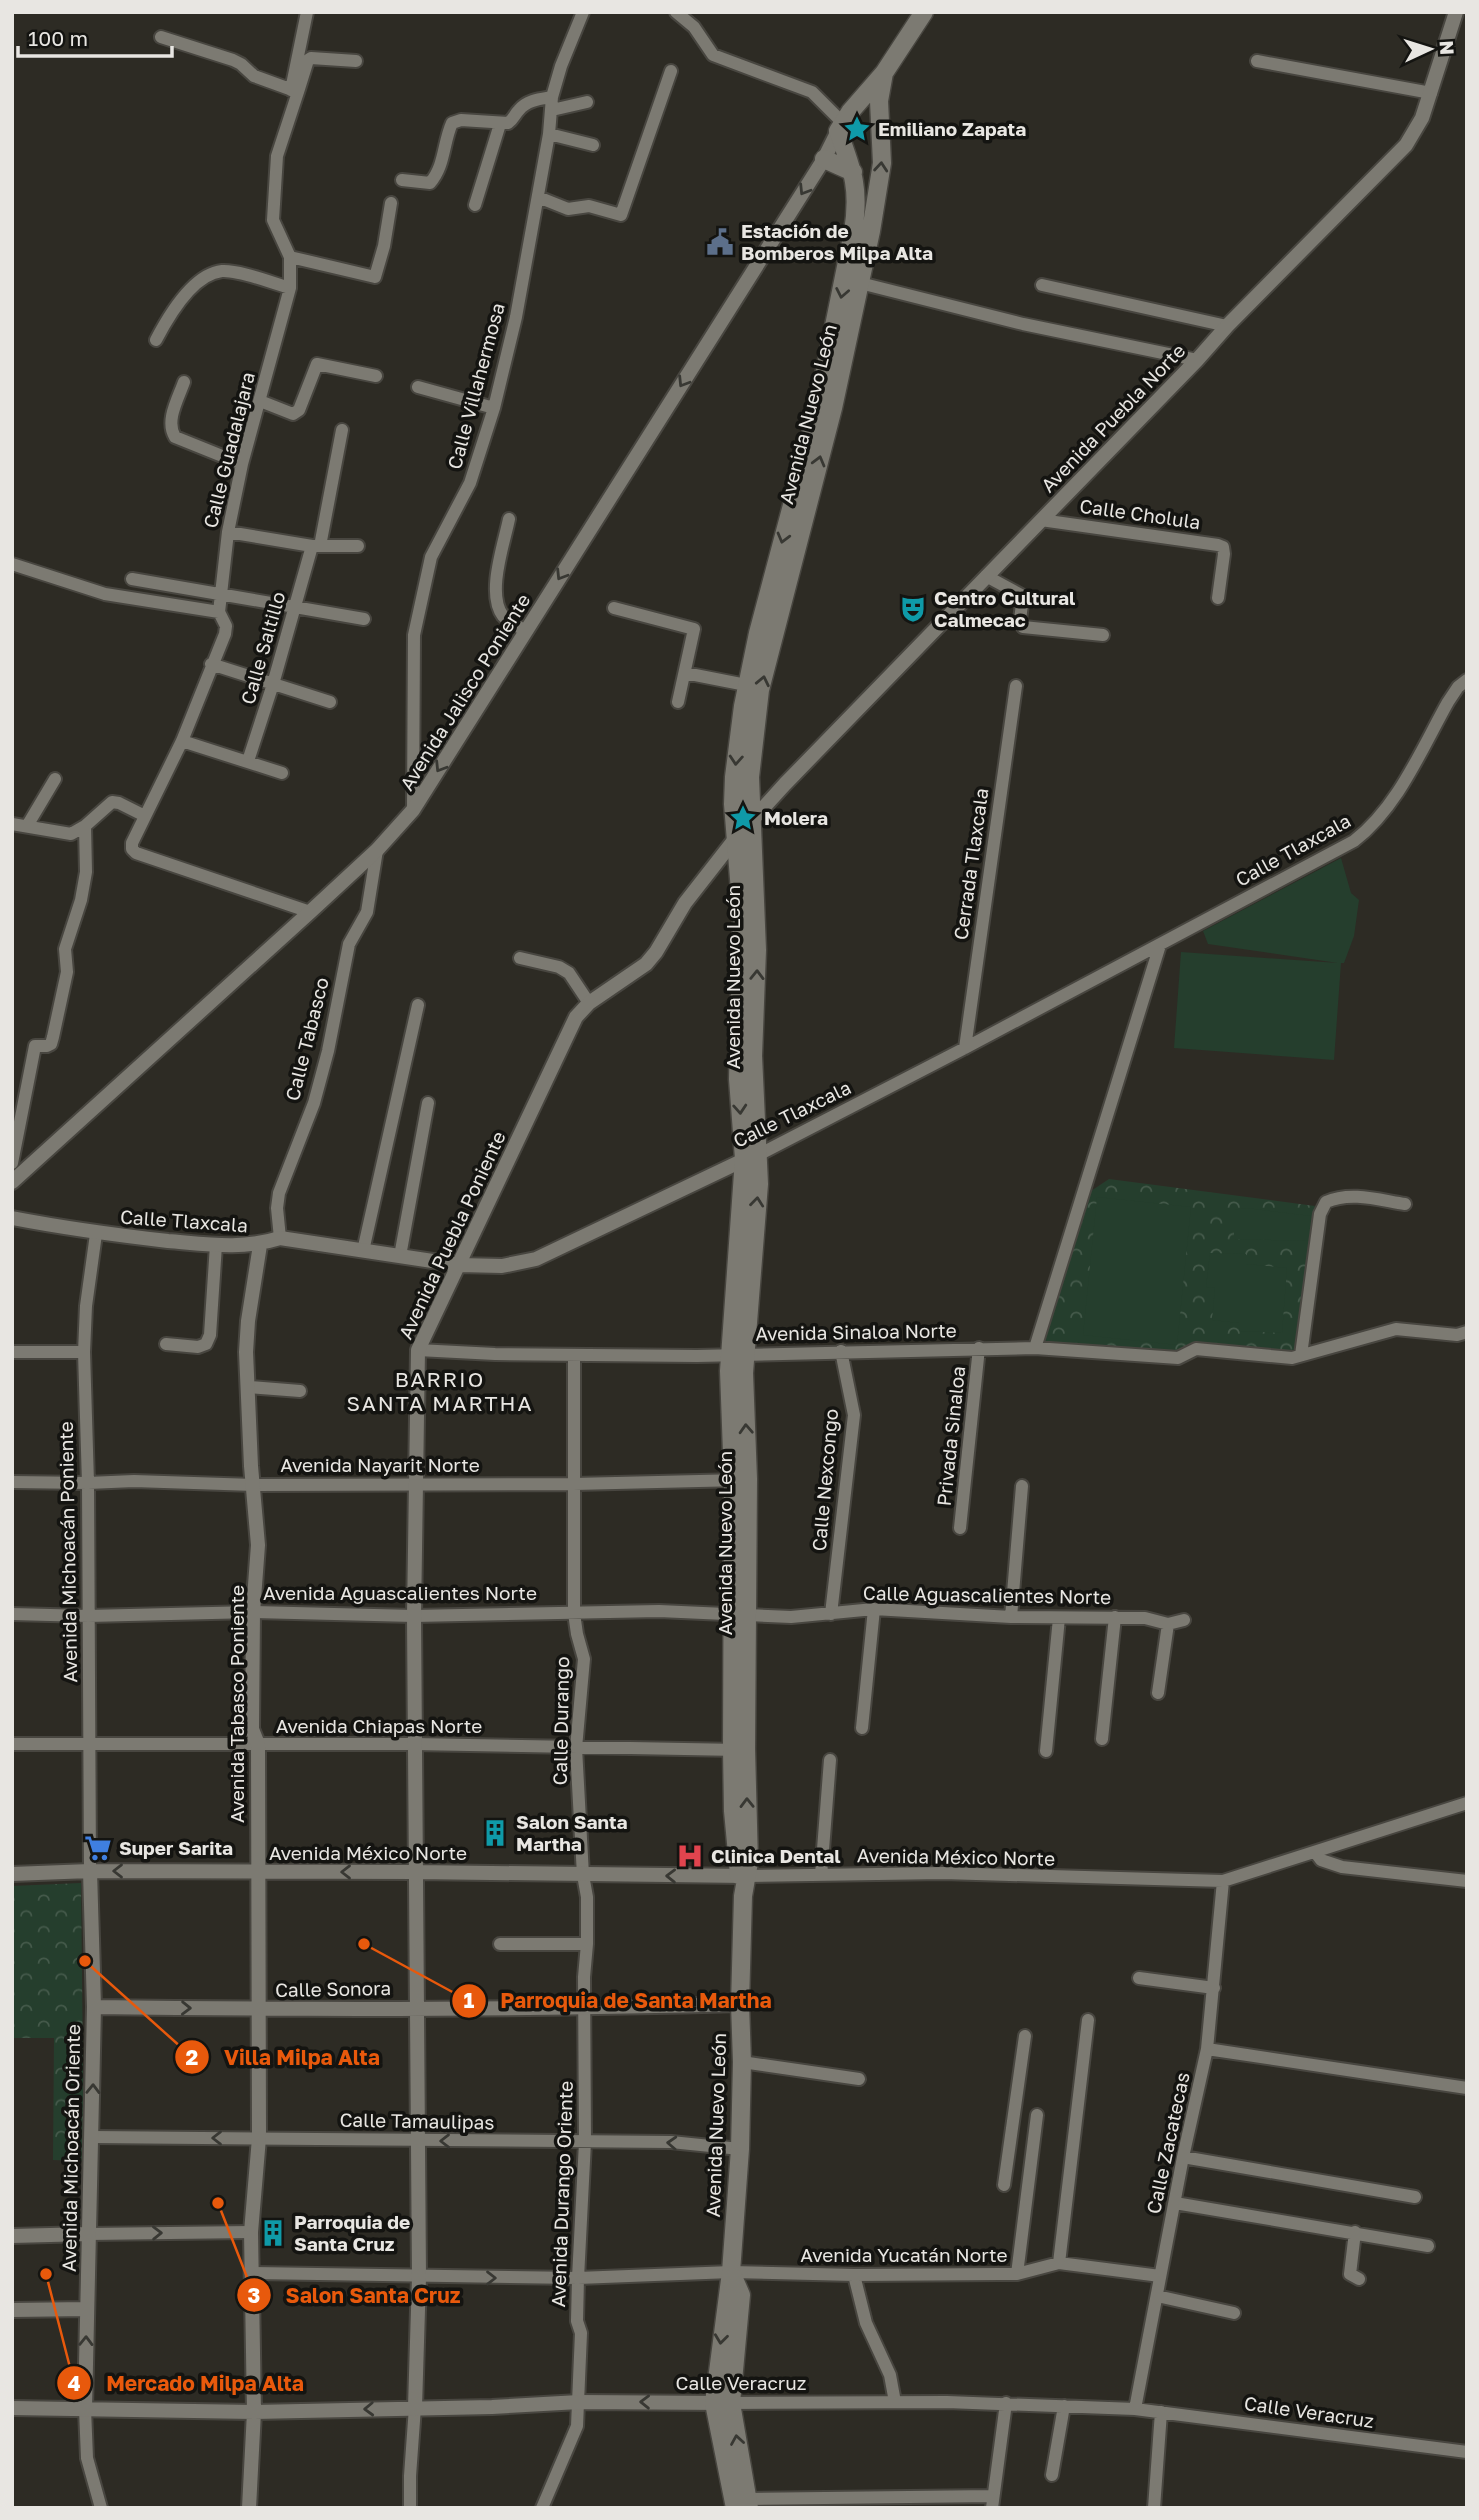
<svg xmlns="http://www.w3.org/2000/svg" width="1479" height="2520" font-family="'Golos Text',sans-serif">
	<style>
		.park { fill: url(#park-crowns) }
		.pitch { fill: #253e2d }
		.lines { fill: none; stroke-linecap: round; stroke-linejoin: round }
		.minor-casing { stroke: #484640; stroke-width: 16 }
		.tertiary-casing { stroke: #484640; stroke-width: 18 }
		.secondary-casing { stroke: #484640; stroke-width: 21 }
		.minor { stroke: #7c7a72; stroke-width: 12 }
		.tertiary { stroke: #7c7a72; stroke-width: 14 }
		.secondary { stroke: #7c7a72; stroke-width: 18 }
		.oneway { stroke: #383833 }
		.labels { text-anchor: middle; stroke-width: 7; stroke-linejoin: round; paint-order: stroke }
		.poi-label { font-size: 19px; font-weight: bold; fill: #e8e6e2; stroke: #141411; text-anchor: start }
		.street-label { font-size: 19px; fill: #e8e6e2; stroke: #141411 }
		.neighbourhood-label { font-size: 21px; letter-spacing: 2px; fill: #e8e6e2; stroke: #141411 }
		.leader { fill: none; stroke: #e8590c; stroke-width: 2.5 }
		.callout-dot { fill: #e8590c; stroke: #141411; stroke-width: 2.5 }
		.mark-label { font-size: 21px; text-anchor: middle; font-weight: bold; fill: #fff }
		.callout-label { font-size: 21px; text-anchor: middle; font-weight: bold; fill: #e8590c; stroke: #141411; stroke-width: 7; stroke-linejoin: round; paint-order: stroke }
	</style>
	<defs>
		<pattern id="park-crowns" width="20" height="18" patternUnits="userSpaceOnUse" patternTransform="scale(1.75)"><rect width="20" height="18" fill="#253e2d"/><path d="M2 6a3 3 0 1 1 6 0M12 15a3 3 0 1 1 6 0" fill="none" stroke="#455a4b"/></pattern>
	</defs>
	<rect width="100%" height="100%" fill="#2d2b24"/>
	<path class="park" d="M 1109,1179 L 1315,1206 L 1295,1354 L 1184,1354 L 1042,1343 L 1088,1193 Z
		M 81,1883 L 84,2161 L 53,2160 L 54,2038 L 12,2038 L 12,1886 Z"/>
	<path class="pitch" d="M 1341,858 L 1351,893 L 1359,900 L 1354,936 L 1344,963 L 1341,963 L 1334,1060 L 1174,1048 L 1181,952 L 1338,963 L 1208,944 L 1203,931 Z
		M 1097,1197 L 1191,1207 L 1177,1345 L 1083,1335 Z
		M 1246,1208 L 1311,1216 L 1309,1241 L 1234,1239 L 1234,1210 Z
		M 1210,1253 L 1246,1254 L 1246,1264 L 1287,1268 L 1282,1333 L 1239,1331 L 1239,1323 L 1212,1320 L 1215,1288 L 1206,1287 Z"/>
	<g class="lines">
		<defs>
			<path id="minor" d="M 676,12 L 694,27 L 713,55 L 812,92 L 843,123
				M 161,37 L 233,60 L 241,64 L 254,76 L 298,92 L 277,156 L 273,220 L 290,257 L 290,288 L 242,464 L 228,532 L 219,612 L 226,626 L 225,634 L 182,741 L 132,843 L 132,849 L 136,853 L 310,912
				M 1257,61 L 1431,93
				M 291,90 L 307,12
				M 298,92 L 308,60 L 311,58 L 356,61
				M 552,110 L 587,102
				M 549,134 L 593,145
				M 402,180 L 430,183 C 445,166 443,143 452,123 L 461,120 L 508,123 C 514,119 514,115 519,110 C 527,100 540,99 552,97
				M 538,197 L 568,209 L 589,206 L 621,215 L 671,71
				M 475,205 L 500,124
				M 290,257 L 375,277 L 384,246 L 391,203
				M 860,283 L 1023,324 L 1197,360
				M 1042,285 L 1227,326
				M 156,340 C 168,317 193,274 222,271 C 240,270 272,283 290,288
				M 184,382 C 178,399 165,421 175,437 L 242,464
				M 418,387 L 494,408
				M 260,401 L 293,414 L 299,410 L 317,364 L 376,376
				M 509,519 C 504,544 486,594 503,616 C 508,622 519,627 526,631
				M 1041,520 L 1218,545 L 1223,547 L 1224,554 L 1218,598
				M 228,532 L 312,546 L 358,546
				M 320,546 L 342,430
				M 12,564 L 105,594 L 219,612
				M 986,576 L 1023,596 L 1020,620 L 1023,627 L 1103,635
				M 132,579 L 364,619
				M 614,608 L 694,629 L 678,702
				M 211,664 L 330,702
				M 685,673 L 746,685
				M 182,741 L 282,773
				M 248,761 L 273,684 L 312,546
				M 413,810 L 414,635 L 431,557 L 470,483 L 494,408 L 516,317 L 549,134 L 552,97 L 561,66 L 583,12
				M 12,824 L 71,834 L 85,826
				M 27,826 L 55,779
				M 520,958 L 559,967 L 569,973 L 589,1003
				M 965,1048 L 1016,686
				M 758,1155 L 965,1048 L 1354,841 C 1398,807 1421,750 1448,702 L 1458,687 L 1467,680
				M 12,1163 L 35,1046 L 47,1046 L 51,1044 L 53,1037 L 67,972 L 65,949 L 81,900 L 86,872 L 85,826 L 112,802 L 119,803 L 145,816
				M 280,1238 L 277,1208 L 279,1193 L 314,1103 L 328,1051 L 349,944 L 367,912 L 377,850
				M 363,1251 L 418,1005
				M 400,1256 L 428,1103
				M 166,1344 L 198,1347 L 206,1344 L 210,1335 L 216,1245
				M 1035,1348 L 1160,945
				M 418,1350 L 495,1354 L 697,1356 L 1035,1348 L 1178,1358 L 1196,1349 L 1292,1358 L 1396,1329 L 1457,1335 L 1467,1332
				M 12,1352 L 84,1352
				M 1301,1355 L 1320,1214 L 1326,1202 C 1351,1191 1379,1200 1405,1204
				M 249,1387 L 300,1391
				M 12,1482 L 88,1483 L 134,1481 L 254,1485 L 574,1484 L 741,1480
				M 960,1528 L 979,1348
				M 12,1614 L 88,1616 L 253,1612 L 414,1616 L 659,1611 L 791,1617 L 874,1609 L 1011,1617 L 1145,1618 L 1168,1624 L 1184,1620
				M 831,1614 L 854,1415 L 841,1351
				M 1011,1617 L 1022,1486
				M 1158,1693 L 1168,1624
				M 862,1728 L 874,1609
				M 1102,1739 L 1115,1617
				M 12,1744 L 414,1744 L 739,1750
				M 1046,1751 L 1059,1618
				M 1315,1852 L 1321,1860 L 1342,1867 L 1467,1881
				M 90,1871 L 88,1483 L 84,1352 L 86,1306 L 96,1234
				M 821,1875 L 830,1760
				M 746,1876 L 943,1873 L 1223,1881 L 1467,1803
				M 500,1944 L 587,1944
				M 1139,1978 L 1214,1988
				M 1207,2049 L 1467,2088
				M 742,2062 L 859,2079
				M 92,2137 L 671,2142 L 740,2149
				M 1183,2157 L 1415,2197
				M 1004,2185 L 1025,2036
				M 1175,2203 L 1428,2246
				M 1355,2232 L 1350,2274 L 1359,2279
				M 88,2234 L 251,2232
				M 1059,2263 L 1088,2020
				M 251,2273 L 578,2278 L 731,2272 L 854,2275 L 1000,2274 L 1017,2274 L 1059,2263 L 1160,2276
				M 1017,2274 L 1037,2115
				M 854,2275 L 866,2323 L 890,2375 L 895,2402
				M 1157,2296 L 1234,2313
				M 731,2403 L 947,2402 L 1135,2409 L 1467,2452
				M 85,2409 L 87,2458 L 101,2508
				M 1135,2409 L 1183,2157 L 1207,2049 L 1223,1881
				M 1052,2475 L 1064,2406
				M 747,2499 L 993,2496
				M 410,2508 L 410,2476 L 415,2407
				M 542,2508 L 577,2426 L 581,2333 L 577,2321 L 578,2278 L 585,2142 L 584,1977 L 587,1944 L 587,1897 L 583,1875 L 576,1748 L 584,1659 L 577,1634 L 574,1613 L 574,1355
				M 992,2508 L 1006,2403
				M 1154,2508 L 1161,2412"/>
			<path id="tertiary" d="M 12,1182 L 310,912 L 377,850 L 413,810 L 824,159 L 838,131
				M 12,1218 C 64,1228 115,1235 168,1241 C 206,1244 242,1250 280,1238 L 459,1265 L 502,1266 L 536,1259 L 752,1156
				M 12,1874 L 90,1871 L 416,1872 L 746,1876
				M 94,2007 C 309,2010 525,2010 740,2004
				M 12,2236 L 88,2234
				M 12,2310 L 87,2309
				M 415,2407 L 419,2277 L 414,1616 L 418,1350 L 576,1017 L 589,1003 L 646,964 L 656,952 L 685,903 L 735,839 L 785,784 L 1197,360 L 1227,326 L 1406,145 L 1422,118 L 1456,12
				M 12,2408 L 254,2412 L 492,2407 L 579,2402 L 725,2403
				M 85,2409 L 94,2007 L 90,1871
				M 249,2508 L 254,2412 L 251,2232 L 259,2138 L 258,1744 L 252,1729 L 253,1612 L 258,1545 L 251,1466 L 246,1352 L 248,1321 L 260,1245"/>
			<path id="secondary" d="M 824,159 L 853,172
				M 739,1875 L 733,1811 L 732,1750 L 733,1480 L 729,1371 L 744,1159 L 738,1079 L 742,916 L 733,804 L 734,777 L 743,706 L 758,633 L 816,415 L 853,232 C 860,189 853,171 838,131 L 850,112 L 884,73 L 924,12
				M 731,2272 L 741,2295 L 731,2403 L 749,2508
				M 735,2508 L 714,2403 L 731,2272 L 740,2149 L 742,2062 L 740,2004 L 743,1896 L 749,1862 L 746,1749 L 748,1479 L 744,1373 L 759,1184 L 753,1056 L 757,950 L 750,777 L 760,690 L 833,408 L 871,231 L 882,163 L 879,101 L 884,73"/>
		</defs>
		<use href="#minor" class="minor-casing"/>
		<use href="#tertiary" class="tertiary-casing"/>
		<use href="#secondary" class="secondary-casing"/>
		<use href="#minor" class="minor"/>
		<use href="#tertiary" class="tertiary"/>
		<use href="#secondary" class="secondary"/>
	</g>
	<defs><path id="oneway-chevron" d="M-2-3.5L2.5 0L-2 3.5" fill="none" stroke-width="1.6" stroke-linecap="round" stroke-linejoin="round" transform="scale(1.75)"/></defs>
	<g class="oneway">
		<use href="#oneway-chevron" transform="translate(881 167) rotate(-85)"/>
		<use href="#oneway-chevron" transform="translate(804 190) rotate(122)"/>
		<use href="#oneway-chevron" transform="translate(842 293) rotate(101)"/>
		<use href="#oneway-chevron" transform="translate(683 382) rotate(122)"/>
		<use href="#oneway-chevron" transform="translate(819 461) rotate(-75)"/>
		<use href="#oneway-chevron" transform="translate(783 538) rotate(105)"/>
		<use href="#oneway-chevron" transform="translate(561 575) rotate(122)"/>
		<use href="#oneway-chevron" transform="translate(763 681) rotate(-78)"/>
		<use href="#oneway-chevron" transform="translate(736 760) rotate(94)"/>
		<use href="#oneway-chevron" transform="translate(440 767) rotate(122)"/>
		<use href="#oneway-chevron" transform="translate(757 975) rotate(-89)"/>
		<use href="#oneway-chevron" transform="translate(740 1109) rotate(86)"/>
		<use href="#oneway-chevron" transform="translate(757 1202) rotate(-84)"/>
		<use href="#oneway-chevron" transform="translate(746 1429) rotate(-93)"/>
		<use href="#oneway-chevron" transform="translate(747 1803) rotate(-91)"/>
		<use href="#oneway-chevron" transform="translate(118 1871) rotate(-180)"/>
		<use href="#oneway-chevron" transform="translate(346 1872) rotate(-180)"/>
		<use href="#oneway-chevron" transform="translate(671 1876) rotate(-179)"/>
		<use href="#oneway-chevron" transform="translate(186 2008) rotate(1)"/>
		<use href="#oneway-chevron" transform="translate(93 2089) rotate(-89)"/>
		<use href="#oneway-chevron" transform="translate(217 2138) rotate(-180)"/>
		<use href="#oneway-chevron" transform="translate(445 2141) rotate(-180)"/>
		<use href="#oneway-chevron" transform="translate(672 2143) rotate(-177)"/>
		<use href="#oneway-chevron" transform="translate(157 2233) rotate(-1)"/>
		<use href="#oneway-chevron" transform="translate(491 2278)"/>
		<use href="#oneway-chevron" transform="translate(721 2339) rotate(97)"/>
		<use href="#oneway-chevron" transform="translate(86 2341) rotate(-89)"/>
		<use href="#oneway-chevron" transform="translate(645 2402) rotate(-179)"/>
		<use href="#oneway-chevron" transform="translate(369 2409) rotate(178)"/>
		<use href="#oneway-chevron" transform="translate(737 2440) rotate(-99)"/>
	</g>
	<defs>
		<symbol id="sight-bare" viewBox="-9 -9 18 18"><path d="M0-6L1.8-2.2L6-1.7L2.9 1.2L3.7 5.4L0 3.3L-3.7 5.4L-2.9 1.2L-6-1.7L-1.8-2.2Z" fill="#0f9aa8" stroke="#141411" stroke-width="2.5" paint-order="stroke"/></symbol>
		<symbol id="civic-bare" viewBox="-9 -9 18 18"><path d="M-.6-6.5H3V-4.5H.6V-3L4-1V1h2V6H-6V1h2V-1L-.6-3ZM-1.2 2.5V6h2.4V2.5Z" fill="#5c6f8a" stroke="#141411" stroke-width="2.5" paint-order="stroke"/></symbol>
		<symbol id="theatre-bare" viewBox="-9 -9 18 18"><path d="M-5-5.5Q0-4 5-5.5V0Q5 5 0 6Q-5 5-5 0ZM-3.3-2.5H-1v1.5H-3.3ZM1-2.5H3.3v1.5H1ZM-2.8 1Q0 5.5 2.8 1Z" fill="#0f9aa8" stroke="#141411" stroke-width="2.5" paint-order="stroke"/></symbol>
		<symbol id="building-bare" viewBox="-9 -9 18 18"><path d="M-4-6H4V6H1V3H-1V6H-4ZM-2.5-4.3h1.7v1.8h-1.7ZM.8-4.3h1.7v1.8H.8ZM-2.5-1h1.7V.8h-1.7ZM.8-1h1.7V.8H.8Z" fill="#0f9aa8" stroke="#141411" stroke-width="2.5" paint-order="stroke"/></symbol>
		<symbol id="supermarket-bare" viewBox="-9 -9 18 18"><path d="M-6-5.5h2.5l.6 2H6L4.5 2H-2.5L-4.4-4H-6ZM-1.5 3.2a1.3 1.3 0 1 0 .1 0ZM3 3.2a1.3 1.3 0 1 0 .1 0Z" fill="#3f7fe0" stroke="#141411" stroke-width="2.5" paint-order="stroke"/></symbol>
		<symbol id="hospital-bare" viewBox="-9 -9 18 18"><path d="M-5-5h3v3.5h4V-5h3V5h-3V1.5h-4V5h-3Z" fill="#e0444e" stroke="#141411" stroke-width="2.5" paint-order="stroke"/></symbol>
	</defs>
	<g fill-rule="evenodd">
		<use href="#sight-bare" x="838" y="110" width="38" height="38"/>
		<use href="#civic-bare" x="701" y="223" width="38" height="38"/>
		<use href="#theatre-bare" x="894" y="590" width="38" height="38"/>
		<use href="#sight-bare" x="724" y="799" width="38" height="38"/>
		<use href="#building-bare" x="476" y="1814" width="38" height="38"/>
		<use href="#supermarket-bare" x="79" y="1829" width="38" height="38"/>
		<use href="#hospital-bare" x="671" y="1837" width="38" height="38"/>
		<use href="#building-bare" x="254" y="2214" width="38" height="38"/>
	</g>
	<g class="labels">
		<g class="poi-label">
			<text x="878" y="136">Emiliano Zapata</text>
			<text x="741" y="238">Estación de<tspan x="741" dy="22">Bomberos Milpa Alta</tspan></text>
			<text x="934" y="605">Centro Cultural<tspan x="934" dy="22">Calmecac</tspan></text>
			<text x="764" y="825">Molera</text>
			<text x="516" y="1829">Salon Santa<tspan x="516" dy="22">Martha</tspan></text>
			<text x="119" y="1855">Super Sarita</text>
			<text x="711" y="1863">Clinica Dental</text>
			<text x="294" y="2229">Parroquia de<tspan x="294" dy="22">Santa Cruz</tspan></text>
		</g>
		<g class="street-label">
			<text transform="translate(476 386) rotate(-75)" y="7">Calle Villahermosa</text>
			<text transform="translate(808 414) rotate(-76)" y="7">Avenida Nuevo León</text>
			<text transform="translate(1113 418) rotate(-46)" y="7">Avenida Puebla Norte</text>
			<text transform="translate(229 450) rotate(-76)" y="7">Calle Guadalajara</text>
			<text transform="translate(1140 514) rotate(8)" y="7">Calle Cholula</text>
			<text transform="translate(263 648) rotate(-74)" y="7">Calle Saltillo</text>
			<text transform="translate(465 692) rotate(-58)" y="7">Avenida Jalisco Poniente</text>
			<text transform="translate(1293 850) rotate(-29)" y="7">Calle Tlaxcala</text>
			<text transform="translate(971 864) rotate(-82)" y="7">Cerrada Tlaxcala</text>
			<text transform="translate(733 977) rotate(-90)" y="7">Avenida Nuevo León</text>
			<text transform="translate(307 1039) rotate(-76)" y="7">Calle Tabasco</text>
			<text transform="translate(792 1114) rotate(-26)" y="7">Calle Tlaxcala</text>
			<text transform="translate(184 1221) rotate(4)" y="7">Calle Tlaxcala</text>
			<text transform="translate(452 1235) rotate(-65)" y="7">Avenida Puebla Poniente</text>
			<text transform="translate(856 1332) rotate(-1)" y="7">Avenida Sinaloa Norte</text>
			<text transform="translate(951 1436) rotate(-84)" y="7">Privada Sinaloa</text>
			<text x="380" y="1472">Avenida Nayarit Norte</text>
			<text transform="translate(825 1480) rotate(-85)" y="7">Calle Nexcongo</text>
			<text transform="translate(725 1543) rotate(-90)" y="7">Avenida Nuevo León</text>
			<text transform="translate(68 1552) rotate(-91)" y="7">Avenida Michoacán Poniente</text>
			<text x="400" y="1600">Avenida Aguascalientes Norte</text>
			<text transform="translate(987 1595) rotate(1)" y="7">Calle Aguascalientes Norte</text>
			<text transform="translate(237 1704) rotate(-90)" y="7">Avenida Tabasco Poniente</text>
			<text transform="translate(561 1721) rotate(-89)" y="7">Calle Durango</text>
			<text x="379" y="1733">Avenida Chiapas Norte</text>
			<text x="368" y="1860">Avenida México Norte</text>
			<text transform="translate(956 1857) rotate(1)" y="7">Avenida México Norte</text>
			<text transform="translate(333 1989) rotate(-1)" y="7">Calle Sonora</text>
			<text transform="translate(417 2121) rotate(1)" y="7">Calle Tamaulipas</text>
			<text transform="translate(716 2125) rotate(-88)" y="7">Avenida Nuevo León</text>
			<text transform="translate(1168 2143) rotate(-78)" y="7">Calle Zacatecas</text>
			<text transform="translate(71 2148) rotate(-89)" y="7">Avenida Michoacán Oriente</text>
			<text transform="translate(562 2194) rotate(-88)" y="7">Avenida Durango Oriente</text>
			<text x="904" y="2262">Avenida Yucatán Norte</text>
			<text x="741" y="2390">Calle Veracruz</text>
			<text transform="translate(1309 2412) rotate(8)" y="7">Calle Veracruz</text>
		</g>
		<g class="neighbourhood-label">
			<text x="440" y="1387">BARRIO<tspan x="440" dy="24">SANTA MARTHA</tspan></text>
		</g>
	</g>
	<path class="leader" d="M364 1944L469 2001M85 1961L192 2057M218 2203L254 2295M46 2274L74 2383"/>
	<g class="callout-dot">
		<circle cx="364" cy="1944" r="7"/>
		<circle cx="85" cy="1961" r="7"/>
		<circle cx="218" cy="2203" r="7"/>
		<circle cx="46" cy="2274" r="7"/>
		<circle cx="469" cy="2001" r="18"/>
		<circle cx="192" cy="2057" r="18"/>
		<circle cx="254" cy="2295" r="18"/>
		<circle cx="74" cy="2383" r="18"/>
	</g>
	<g class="mark-label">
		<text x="469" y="2008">1</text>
		<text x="192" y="2065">2</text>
		<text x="254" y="2303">3</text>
		<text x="74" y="2391">4</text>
	</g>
	<g class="callout-label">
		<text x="636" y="2008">Parroquia de Santa Martha</text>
		<text x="302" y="2065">Villa Milpa Alta</text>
		<text x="373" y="2303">Salon Santa Cruz</text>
		<text x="205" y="2391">Mercado Milpa Alta</text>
	</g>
	<rect width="1479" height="2520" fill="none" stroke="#e8e6e2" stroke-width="28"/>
	<g transform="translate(1430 49) rotate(86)" stroke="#141411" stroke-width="5" paint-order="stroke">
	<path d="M0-5L12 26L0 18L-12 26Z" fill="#e8e6e2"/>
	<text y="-10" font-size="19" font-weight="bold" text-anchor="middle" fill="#e8e6e2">N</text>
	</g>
	<path d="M18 46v10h154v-10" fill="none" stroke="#e8e6e2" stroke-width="3.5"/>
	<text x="28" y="46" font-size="21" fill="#e8e6e2" stroke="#141411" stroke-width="5" paint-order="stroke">100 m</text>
</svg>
